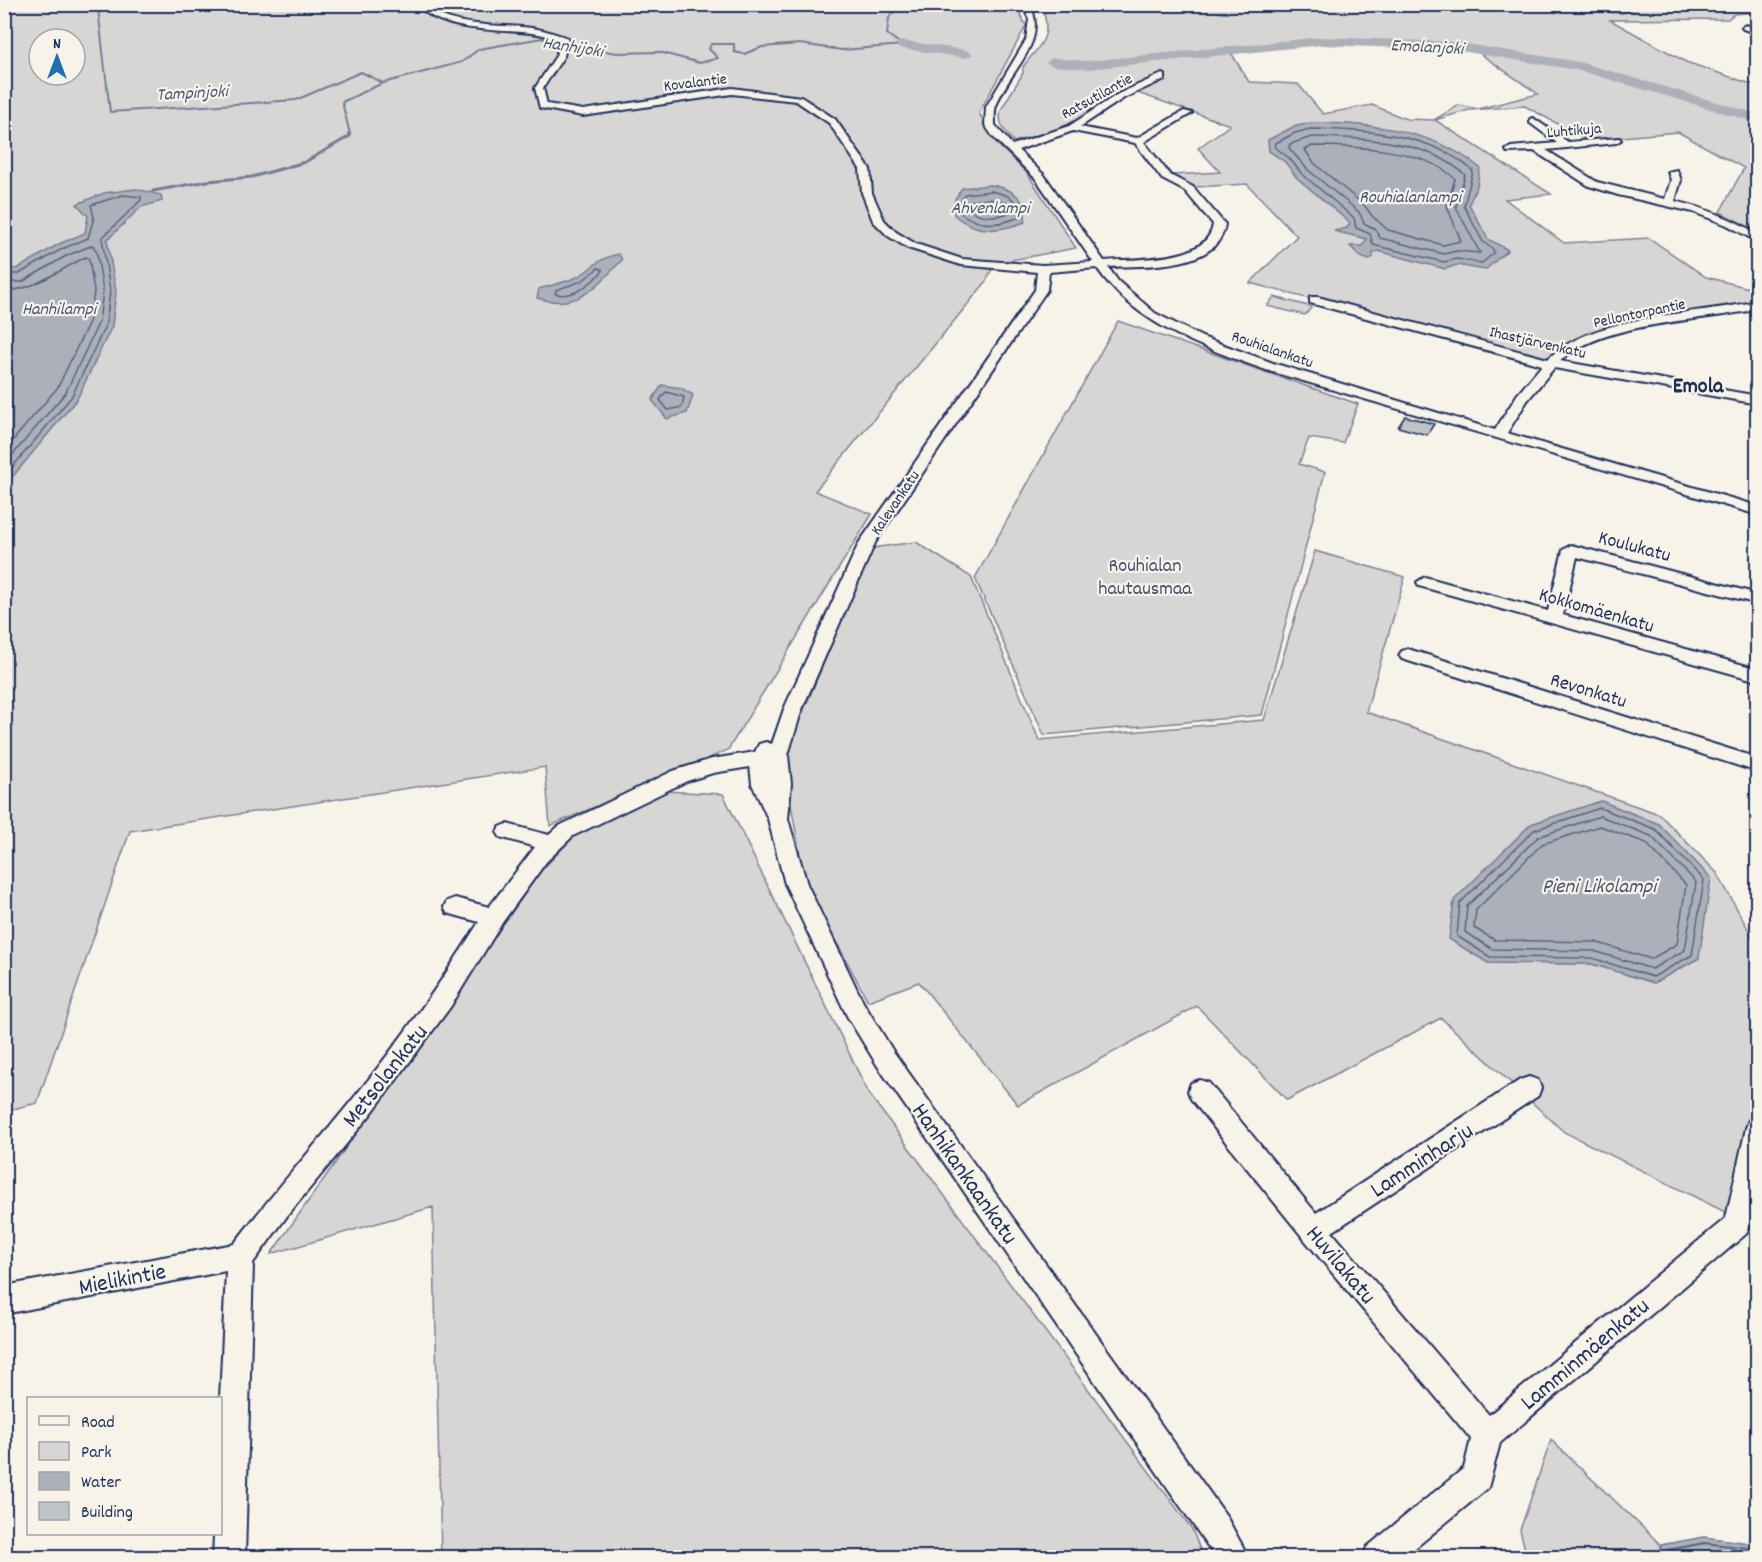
<svg xmlns="http://www.w3.org/2000/svg" width="1762" height="1562" font-family="Dekko,sans-serif">
	<style>
		.green { fill: #d7d6d4; stroke: #798299; stroke-width: 1.5; fill-rule: evenodd }
		.water { fill: #acb0b9; stroke: #727c95; stroke-width: 1.5 }
		.lines { fill: none; stroke-linecap: round; stroke-linejoin: round }
		.shore-far1 { stroke: #556382; stroke-width: 1.5 }
		.shore { stroke: #556382; stroke-width: 2 }
		.stream-far1 { stroke: #727c95; stroke-width: 2 }
		.stream { stroke: #727c95; stroke-width: 3 }
		.river { fill: #acb0b9; fill-rule: evenodd }
		.building { fill: #c0c3c5; stroke: #1b2f5e; stroke-width: 1.5 }
		.minor-casing { stroke: #1b2f5e; stroke-width: 4 }
		.minor { fill: #f7f3e8; fill-rule: evenodd }
		.labels { text-anchor: middle; stroke-width: 4.5; stroke-linejoin: round; paint-order: stroke }
		.far-street-label { font-size: 16px; fill: #1b2f5e; stroke: #f7f3e8 }
		.far-water-label { font-size: 18px; font-style: italic; fill: #465679; stroke: #f7f3e8 }
		.street-label { font-size: 20px; fill: #1b2f5e; stroke: #f7f3e8 }
		.park-label { font-size: 20px; fill: #415076; stroke: #f7f3e8 }
		.water-label { font-size: 21px; font-style: italic; fill: #465679; stroke: #f7f3e8 }
		.far-district-label { font-size: 22px; font-weight: bold; fill: #1b2f5e; stroke: #f7f3e8 }
		.near-street-label { font-size: 24px; fill: #1b2f5e; stroke: #f7f3e8 }
	</style>
	<rect width="100%" height="100%" fill="#f7f3e8"/>
	<filter id="ink" filterUnits="userSpaceOnUse"><feTurbulence type="fractalNoise" baseFrequency=".0167" numOctaves="2"/><feDisplacementMap in="SourceGraphic" scale="12" xChannelSelector="R" yChannelSelector="G"/><feConvolveMatrix kernelMatrix="1 2 1 2 8 2 1 2 1" color-interpolation-filters="sRGB"/></filter>
	<g filter="url(#ink)">
		<path class="green" d="M 1084,4 L 1338,4 L 1430,9 L 1543,4 L 1563,10 L 1622,13 L 1637,9 L 1639,5 L 1757,5 L 1757,12 L 1734,14 L 1728,19 L 1610,20 L 1686,62 L 1757,86 L 1757,231 L 1720,212 L 1744,168 L 1678,132 L 1587,140 L 1525,106 L 1469,110 L 1435,120 L 1551,194 L 1505,199 L 1564,243 L 1649,238 L 1706,277 L 1757,290 L 1757,305 L 1621,329 L 1574,344 L 1549,363 L 1250,283 L 1297,236 L 1247,184 L 1195,187 L 1172,175 L 1220,172 L 1198,148 L 1230,125 L 1132,91 L 1061,128 L 1014,142 C 1005,132 996,122 1002,108 L 1023,73 L 1023,67 C 1040,44 1052,39 1043,10 L 1082,9 ZM 1322,41 L 1454,46 L 1476,51 L 1538,94 L 1478,109 L 1459,105 L 1434,120 L 1406,119 L 1372,105 L 1323,114 L 1298,84 L 1249,82 L 1230,51 Z
			M 4,5 L 1016,5 L 1026,26 L 979,113 L 997,144 L 1027,173 L 1076,248 L 995,263 L 985,283 L 815,491 L 872,514 L 728,750 L 550,826 L 545,767 L 130,831 L 37,1103 L 5,1111 ZM 39,39 L 75,39 L 75,75 L 39,75 Z
			M 1274,297 L 1312,307 L 1305,315 L 1267,306 Z
			M 1118,321 L 1358,404 L 1343,443 L 1309,438 L 1299,464 L 1325,472 L 1262,715 L 1044,735 L 975,578 Z
			M 916,542 L 971,577 L 1039,740 L 1264,720 L 1315,551 L 1405,577 L 1366,712 L 1659,814 L 1717,873 L 1757,945 L 1757,1130 L 1727,1213 L 1564,1132 L 1441,1018 L 1287,1100 L 1197,1006 L 1018,1105 L 919,982 L 868,1001 L 805,883 L 783,760 L 872,548 ZM 1699,958 L 1654,983 L 1592,964 L 1488,963 Z
			M 663,791 L 723,794 L 869,1094 L 1192,1529 L 1203,1557 L 441,1557 L 433,1207 L 271,1254 L 540,872 L 578,832 Z
			M 1551,1440 L 1661,1545 L 1660,1557 L 1527,1557 L 1520,1530 Z"/>
		<path class="water" d="M 1310,123 C 1369,123 1433,129 1480,168 L 1477,186 L 1469,204 L 1488,239 L 1508,250 L 1485,270 L 1457,265 L 1445,269 L 1378,251 L 1373,253 L 1373,257 L 1369,260 L 1361,257 L 1350,246 L 1362,246 L 1367,239 L 1334,231 L 1347,228 L 1350,223 L 1297,178 L 1285,162 L 1269,151 L 1268,140 L 1293,127 Z
			M 990,185 C 1012,188 1028,198 1025,222 C 999,232 976,234 954,215 L 955,199 L 962,188 Z
			M 136,189 L 161,195 L 162,201 L 141,207 L 107,240 L 116,291 L 112,326 L 77,399 L 5,486 L 5,268 L 17,269 L 59,244 L 85,233 L 88,216 L 77,204 L 104,193 Z
			M 619,254 L 622,260 C 596,287 578,311 537,298 L 539,289 C 552,285 569,282 581,275 C 596,264 600,258 619,254 Z
			M 662,385 L 681,388 L 693,395 L 687,413 L 667,419 L 652,400 Z
			M 1601,801 L 1659,824 L 1711,878 L 1699,958 L 1654,983 L 1592,964 L 1488,963 L 1449,939 L 1454,900 L 1531,824 Z
			M 1704,1537 L 1757,1544 L 1757,1557 L 1660,1557 L 1661,1545 Z"/>
		<g class="lines">
			<path class="shore-far1" d="M 1310,129 C 1365,130 1430,132 1473,171 L 1464,206 L 1483,242 L 1493,249 L 1494,253 L 1482,263 L 1457,259 L 1444,262 L 1373,245 L 1370,234 L 1356,228 L 1354,218 L 1302,174 L 1289,158 L 1275,147 L 1276,143 L 1295,133 Z
				M 1312,137 C 1362,138 1427,139 1465,175 L 1456,207 L 1480,253 L 1456,251 L 1444,254 L 1380,238 L 1375,229 L 1364,223 L 1359,212 L 1307,169 L 1289,148 L 1290,144 Z
				M 1312,146 C 1353,146 1425,148 1455,179 L 1447,206 L 1461,241 L 1443,245 L 1388,230 L 1372,216 L 1365,206 L 1314,163 L 1305,150 Z
				M 991,191 C 1006,194 1021,199 1019,217 C 999,226 978,226 960,213 L 961,201 L 965,194 Z
				M 990,199 L 1006,203 L 1011,212 C 997,218 981,218 968,209 L 970,201 Z
				M 598,268 L 602,269 L 602,272 C 588,285 575,298 555,294 L 556,290 L 582,281 Z
				M 4,274 L 19,274 L 62,249 L 88,238 L 94,217 L 91,205 L 123,195 L 141,197 L 141,200 L 102,238 L 110,291 L 106,324 L 72,396 L 4,477
				M 4,282 L 22,282 L 66,256 L 93,245 L 97,253 L 103,291 L 99,322 L 66,392 L 4,465
				M 4,291 C 36,290 58,270 86,257 L 89,259 L 94,291 L 90,320 L 58,387 L 4,451
				M 666,392 L 684,397 L 682,407 L 668,410 L 660,400 Z
				M 1600,808 L 1655,829 L 1704,880 L 1692,955 L 1653,977 L 1592,958 L 1490,957 L 1457,936 L 1460,903 L 1534,830 Z
				M 1600,816 L 1651,836 L 1696,882 L 1685,950 L 1652,969 L 1594,951 L 1492,949 L 1465,932 L 1467,906 L 1538,837 Z
				M 1600,826 L 1646,843 L 1686,885 L 1677,944 L 1651,959 L 1595,942 L 1495,940 L 1474,928 L 1476,910 L 1542,844 Z"/>
			<path class="shore" d="M 1666,1558 L 1668,1550 L 1704,1543 L 1758,1549
				M 1674,1558 L 1704,1551 L 1758,1557"/>
			<path class="stream-far1" d="M 88,4 L 98,8 L 110,112 L 296,100 L 361,72 L 383,83
				M 900,4 L 889,18 L 887,34 L 902,45
				M 350,134 L 342,102 L 383,83 L 462,62 L 479,49 L 542,38 L 551,42 L 617,53 L 659,52 L 700,63 L 718,58 L 709,49 L 711,44 L 734,44 L 734,52 L 744,54 L 762,47 L 800,44 L 842,50 L 903,45"/>
			<path class="stream" d="M 153,191 L 208,181 L 252,177 L 305,162 L 350,136 L 349,133"/>
			<path class="river" d="M 1322,37 L 1454,42 L 1579,62 L 1758,114 L 1758,123 L 1577,70 L 1454,50 L 1322,45 L 1088,69 L 1053,66 L 1046,62 L 1053,58 L 1088,61 Z
				M 903,41 L 966,50 L 973,54 L 966,58 L 898,48 L 897,45 L 898,42 Z"/>
		</g>
		<path class="building" d="M 1405,416 L 1434,424 L 1427,435 L 1398,427 Z"/>
		<g class="lines">
			<defs>
				<path id="minor" d="M 417,4 L 426,4 C 446,29 502,24 532,28 C 545,30 556,34 568,38 L 564,56 L 543,88 L 547,104 L 583,110 L 732,88 L 801,97 L 835,119 L 870,169 L 872,193 L 884,220 L 896,232 L 916,244 L 962,259 L 1043,265 L 1093,262 L 1036,179 L 993,137 L 985,125 L 986,107 L 1026,40 L 1029,19 L 1022,4 L 1030,4 C 1049,45 1008,70 996,106 C 994,112 995,119 995,125 L 1012,145 L 1069,126 L 1118,94 L 1162,74 L 1165,75 L 1165,79 L 1124,98 L 1080,127 L 1137,138 L 1184,111 L 1192,113 L 1144,142 L 1170,175 L 1193,187 L 1223,222 L 1225,224 C 1219,271 1143,265 1108,267 L 1118,281 L 1155,313 L 1202,337 L 1276,364 L 1495,430 L 1517,395 L 1542,365 L 1310,303 L 1310,297 L 1318,297 L 1548,359 C 1593,314 1696,315 1758,301 L 1758,309 C 1700,322 1604,321 1560,361 L 1758,396 L 1758,404 L 1554,368 L 1527,401 L 1507,433 L 1758,506 L 1758,515 L 1266,370 C 1203,347 1137,326 1097,268 L 1049,272 L 1047,290 L 875,543 L 802,709 L 788,755 L 791,784 L 788,819 L 807,884 L 863,1002 L 893,1051 L 1225,1514 L 1249,1558 L 1216,1558 L 877,1065 L 847,1016 L 785,884 L 768,819 L 752,784 L 750,767 L 713,773 L 687,781 L 573,836 L 546,862 L 502,923 L 451,1006 L 371,1114 L 287,1216 L 253,1263 L 245,1558 L 213,1558 L 214,1534 L 220,1534 L 220,1398 L 226,1271 L 4,1314 L 4,1286 L 234,1244 C 272,1194 313,1148 352,1100 C 399,1043 440,984 479,922 L 447,913 L 444,907 L 447,901 L 455,898 L 489,907 L 535,847 L 500,837 L 497,832 L 500,827 L 507,824 L 549,835 L 559,826 L 673,771 L 712,759 L 755,752 L 759,744 L 766,742 L 772,744 L 784,709 L 859,543 L 1035,290 L 1037,272 L 961,265 L 908,248 L 888,236 L 873,221 L 862,193 L 860,169 L 829,123 L 796,101 L 732,94 L 583,116 L 540,108 L 535,88 L 556,56 L 560,41 C 553,39 546,35 538,34 C 502,28 442,35 417,4 ZM 1073,131 L 1135,143 L 1162,179 L 1185,191 L 1213,224 C 1208,264 1134,258 1104,261 L 1044,175 L 1018,150 Z
					M 1746,25 L 1758,29 L 1758,34 L 1743,29 L 1742,27 Z
					M 1533,118 L 1568,142 L 1619,138 L 1621,140 L 1616,143 L 1546,150 L 1597,182 L 1665,199 L 1671,180 L 1668,172 L 1677,170 L 1681,180 L 1675,201 C 1705,208 1731,218 1758,234 L 1758,242 L 1727,225 L 1693,212 L 1618,195 L 1589,186 L 1534,151 L 1507,152 L 1506,150 L 1511,147 L 1557,143 L 1530,123 L 1530,119 Z
					M 1571,545 L 1758,594 L 1758,604 L 1577,557 L 1563,615 L 1758,669 L 1758,681 L 1419,586 L 1417,582 L 1425,577 L 1548,611 L 1563,550 Z
					M 1408,649 L 1758,758 L 1758,772 L 1402,659 L 1399,655 L 1402,651 Z
					M 1529,1077 L 1538,1080 L 1541,1088 L 1538,1096 L 1332,1232 L 1489,1415 L 1726,1218 L 1746,1128 L 1749,1120 L 1758,1117 C 1758,1156 1762,1197 1746,1234 L 1500,1443 L 1488,1488 L 1403,1558 L 1363,1558 L 1367,1547 L 1464,1468 L 1471,1439 L 1304,1239 L 1191,1099 L 1188,1091 L 1191,1083 L 1200,1080 L 1209,1083 L 1316,1213 L 1520,1080 Z"/>
			</defs>
			<use href="#minor" class="minor-casing"/>
			<use href="#minor" class="minor"/>
		</g>
	</g>
	<g class="labels">
		<g class="far-street-label">
			<text transform="translate(695 81) rotate(-7)" y="6">Kovalantie</text>
			<text transform="translate(1096 95) rotate(-29)" y="6">Ratsutilantie</text>
			<text transform="translate(1574 129) rotate(-5)" y="6">Luhtikuja</text>
			<text transform="translate(1639 312) rotate(-12)" y="6">Pellontorpantie</text>
			<text transform="translate(1538 341) rotate(13)" y="6">Ihastjärvenkatu</text>
			<text transform="translate(1273 348) rotate(19)" y="6">Rouhialankatu</text>
			<text transform="translate(894 502) rotate(-56)" y="6">Kalevankatu</text>
		</g>
		<g class="far-water-label">
			<text transform="translate(573 46) rotate(9)" y="6">Hanhijoki</text>
			<text transform="translate(1427 46) rotate(3)" y="6">Emolanjoki</text>
			<text transform="translate(192 92) rotate(-3)" y="6">Tampinjoki</text>
			<text x="1410" y="202">Rouhialanlampi</text>
			<text x="990" y="213">Ahvenlampi</text>
			<text x="59" y="314">Hanhilampi</text>
		</g>
		<g class="street-label">
			<text transform="translate(1635 545) rotate(15)" y="7">Koulukatu</text>
			<text transform="translate(1597 609) rotate(16)" y="7">Kokkomäenkatu</text>
			<text transform="translate(1589 689) rotate(17)" y="7">Revonkatu</text>
		</g>
		<g class="park-label">
			<text x="1145" y="571">Rouhialan<tspan x="1145" dy="23">hautausmaa</tspan></text>
		</g>
		<g class="water-label">
			<text x="1599" y="892">Pieni Likolampi</text>
		</g>
		<g class="far-district-label">
			<text x="1698" y="392">Emola</text>
		</g>
		<g class="near-street-label">
			<text transform="translate(384 1075) rotate(-52)" y="8">Metsolankatu</text>
			<text transform="translate(1421 1159) rotate(-33)" y="8">Lamminharju</text>
			<text transform="translate(966 1173) rotate(55)" y="8">Hanhikankaankatu</text>
			<text transform="translate(1342 1264) rotate(50)" y="8">Huvilakatu</text>
			<text transform="translate(122 1278) rotate(-11)" y="8">Mielikintie</text>
			<text transform="translate(1584 1353) rotate(-40)" y="8">Lamminmäenkatu</text>
		</g>
	</g>
	<rect width="1762" height="1562" fill="none" stroke="#f7f3e8" stroke-width="24"/>
	<rect x="12" y="12" width="1738" height="1538" fill="none" stroke="#1b2f5e" stroke-width="2" filter="url(#ink)"/>
	<rect x="27" y="1397" width="195" height="138" fill="#f7f3e8" stroke="#9fa5b1" stroke-width="1.5"/>
	<rect x="39" y="1416" width="30" height="9" fill="#f7f3e8" stroke="#9fa5b1" stroke-width="1.5"/>
	<text x="81" y="1427" font-size="18" fill="#1b2f5e">Road</text>
	<rect x="39" y="1442" width="30" height="18" fill="#d7d6d4" stroke="#9fa5b1" stroke-width="1.5"/>
	<text x="81" y="1457" font-size="18" fill="#1b2f5e">Park</text>
	<rect x="39" y="1472" width="30" height="18" fill="#acb0b9" stroke="#9fa5b1" stroke-width="1.5"/>
	<text x="81" y="1487" font-size="18" fill="#1b2f5e">Water</text>
	<rect x="39" y="1502" width="30" height="18" fill="#c0c3c5" stroke="#9fa5b1" stroke-width="1.5"/>
	<text x="81" y="1517" font-size="18" fill="#1b2f5e">Building</text>
	<g transform="translate(57 57)"><circle r="28" fill="#f7f3e8" stroke="#9fa5b1" stroke-width="1.5"/>
	<path d="M0-4.5L10 22L0 15L-10 22Z" fill="#1f6fb2"/>
	<text y="-9" font-size="16" font-weight="bold" text-anchor="middle" fill="#1b2f5e">N</text>
	</g>
</svg>
